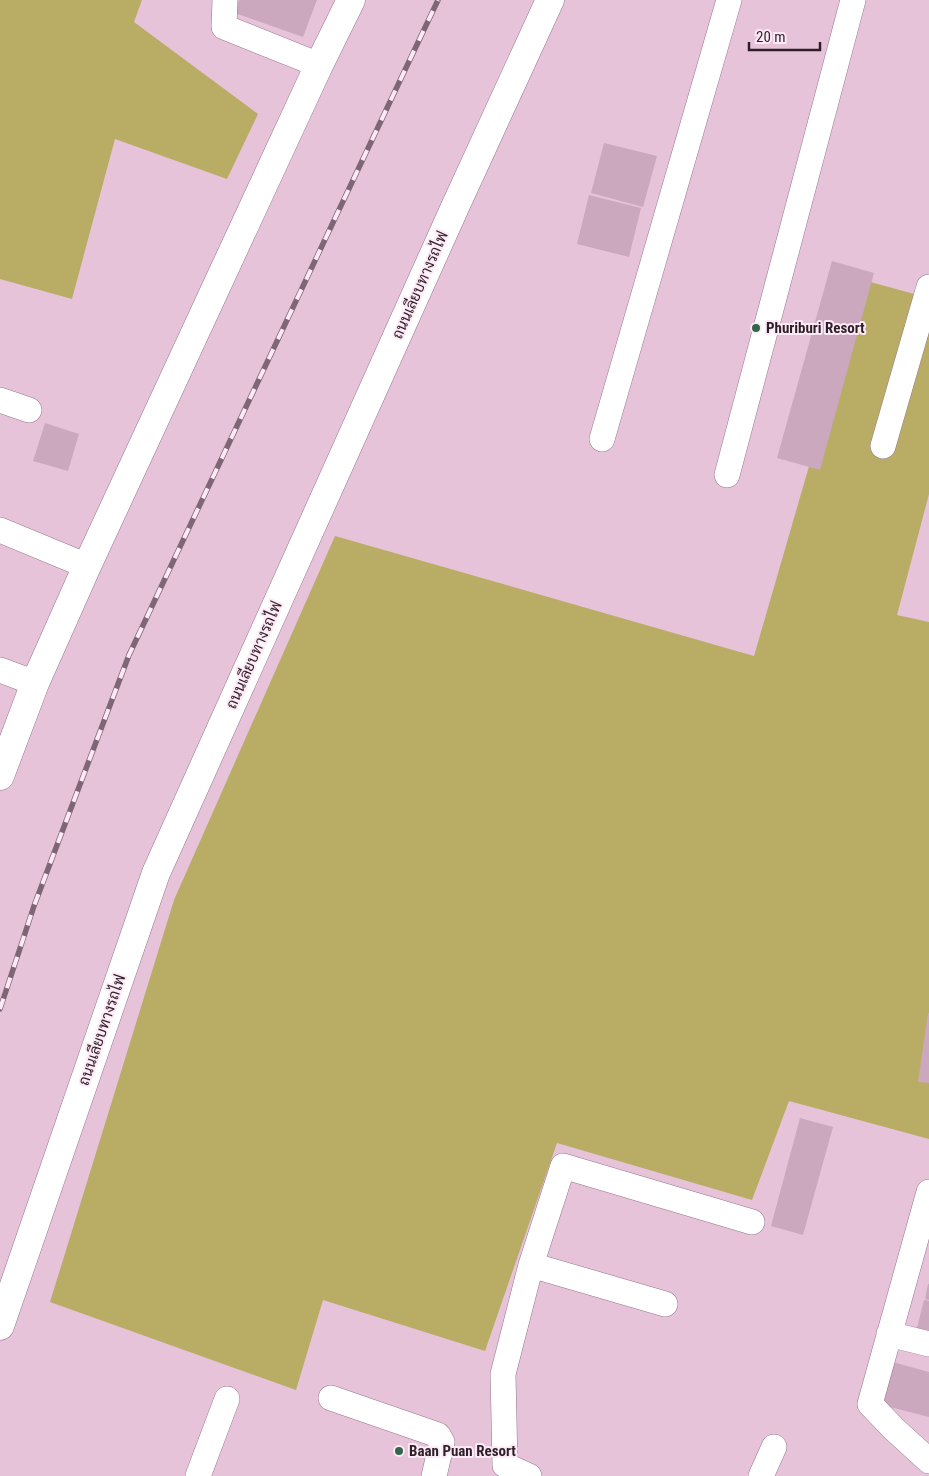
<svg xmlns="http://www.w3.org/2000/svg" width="929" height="1476" font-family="'Roboto Condensed',Sarabun,sans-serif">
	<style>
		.green { fill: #b9ac65 }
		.building { fill: #cba8be }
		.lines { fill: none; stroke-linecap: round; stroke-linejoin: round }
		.minor-casing { stroke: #97768c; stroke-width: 26 }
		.tertiary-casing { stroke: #97768c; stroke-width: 29 }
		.minor { stroke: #fff; stroke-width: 25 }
		.tertiary { stroke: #fff; stroke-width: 28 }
		.rail-casing { stroke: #7e6676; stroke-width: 5.5 }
		.rail { stroke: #fdeaf6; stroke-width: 4; stroke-dasharray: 11; stroke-linecap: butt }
		.poi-dot { fill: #31664b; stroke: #fdeaf6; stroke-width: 2 }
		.labels { text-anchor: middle; stroke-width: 4; stroke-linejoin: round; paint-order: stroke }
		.street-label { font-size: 15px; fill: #2d1f28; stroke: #fdeaf6 }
		.poi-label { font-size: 15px; font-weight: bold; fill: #2d1f28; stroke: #fdeaf6; text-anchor: start }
	</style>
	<rect width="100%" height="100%" fill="#e7c3da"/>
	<path class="green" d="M 0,0 L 142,0 L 134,22 L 258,114 L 227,179 L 115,139 L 72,299 L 0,279 Z
		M 863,280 L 929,298 L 929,494 L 897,615 L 929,622 L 929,1139 L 789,1101 L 752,1200 L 557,1143 L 485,1351 L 323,1300 L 296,1390 L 50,1302 L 174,900 L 335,536 L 754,656 Z"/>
	<path class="building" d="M 239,0 L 317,0 L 303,37 L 235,13 Z
		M 604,143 L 657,156 L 643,207 L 591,193 Z
		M 589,195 L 641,208 L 629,257 L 577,244 Z
		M 832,261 L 874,273 L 820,470 L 777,458 Z
		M 45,423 L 79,434 L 68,471 L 33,461 Z
		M 928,1013 L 929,1013 L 929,1083 L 918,1082 Z
		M 800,1118 L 833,1127 L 803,1235 L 771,1226 Z
		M 928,1284 L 929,1284 L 929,1300 L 925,1299 Z
		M 924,1300 L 929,1301 L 929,1330 L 917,1328 Z
		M 889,1361 L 929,1372 L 929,1417 L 878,1404 Z"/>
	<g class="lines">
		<defs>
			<path id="minor" d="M 225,0 L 224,27 L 319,65
				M 0,400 L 29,410
				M 602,439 L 729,0
				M 883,446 L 929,287
				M 727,475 L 853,0
				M 0,530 L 87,566
				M 0,670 L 35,683
				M 929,1192 L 870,1404 L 894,1429 L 929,1461
				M 531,1265 L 665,1304
				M 889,1334 L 929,1344
				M 331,1398 L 438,1435 L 442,1442 L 434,1476
				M 198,1476 L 227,1399
				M 529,1476 L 505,1465 L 503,1374 L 531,1265 L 563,1166 L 752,1222
				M 761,1476 L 774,1447"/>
			<path id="tertiary" d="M 0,776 L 35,683 L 87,566 L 319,65 L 351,0
				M 0,1326 L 156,873 L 455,207 L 550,0"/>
		</defs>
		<use href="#minor" class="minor-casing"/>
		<use href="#tertiary" class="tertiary-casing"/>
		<use href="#minor" class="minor"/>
		<use href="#tertiary" class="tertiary"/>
		<defs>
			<path id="rail" d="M 0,1009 L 34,906 L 129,655 L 438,0"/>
		</defs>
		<use href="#rail" class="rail-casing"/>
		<use href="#rail" class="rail"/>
	</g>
	<g class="poi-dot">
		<circle cx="756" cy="328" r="5"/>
		<circle cx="399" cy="1451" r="5"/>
	</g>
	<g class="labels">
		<g class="street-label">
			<text transform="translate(420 285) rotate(-66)" y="5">ถนนเลียบทางรถไฟ</text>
			<text transform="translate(254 655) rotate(-66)" y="5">ถนนเลียบทางรถไฟ</text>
			<text transform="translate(102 1030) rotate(-71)" y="5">ถนนเลียบทางรถไฟ</text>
		</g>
		<g class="poi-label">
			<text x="766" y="333">Phuriburi Resort</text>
			<text x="409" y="1456">Baan Puan Resort</text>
		</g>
	</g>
	<path d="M749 42v8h71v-8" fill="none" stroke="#2d1f28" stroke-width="2.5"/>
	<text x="756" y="42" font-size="15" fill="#2d1f28" stroke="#fdeaf6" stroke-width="4" paint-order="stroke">20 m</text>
</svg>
